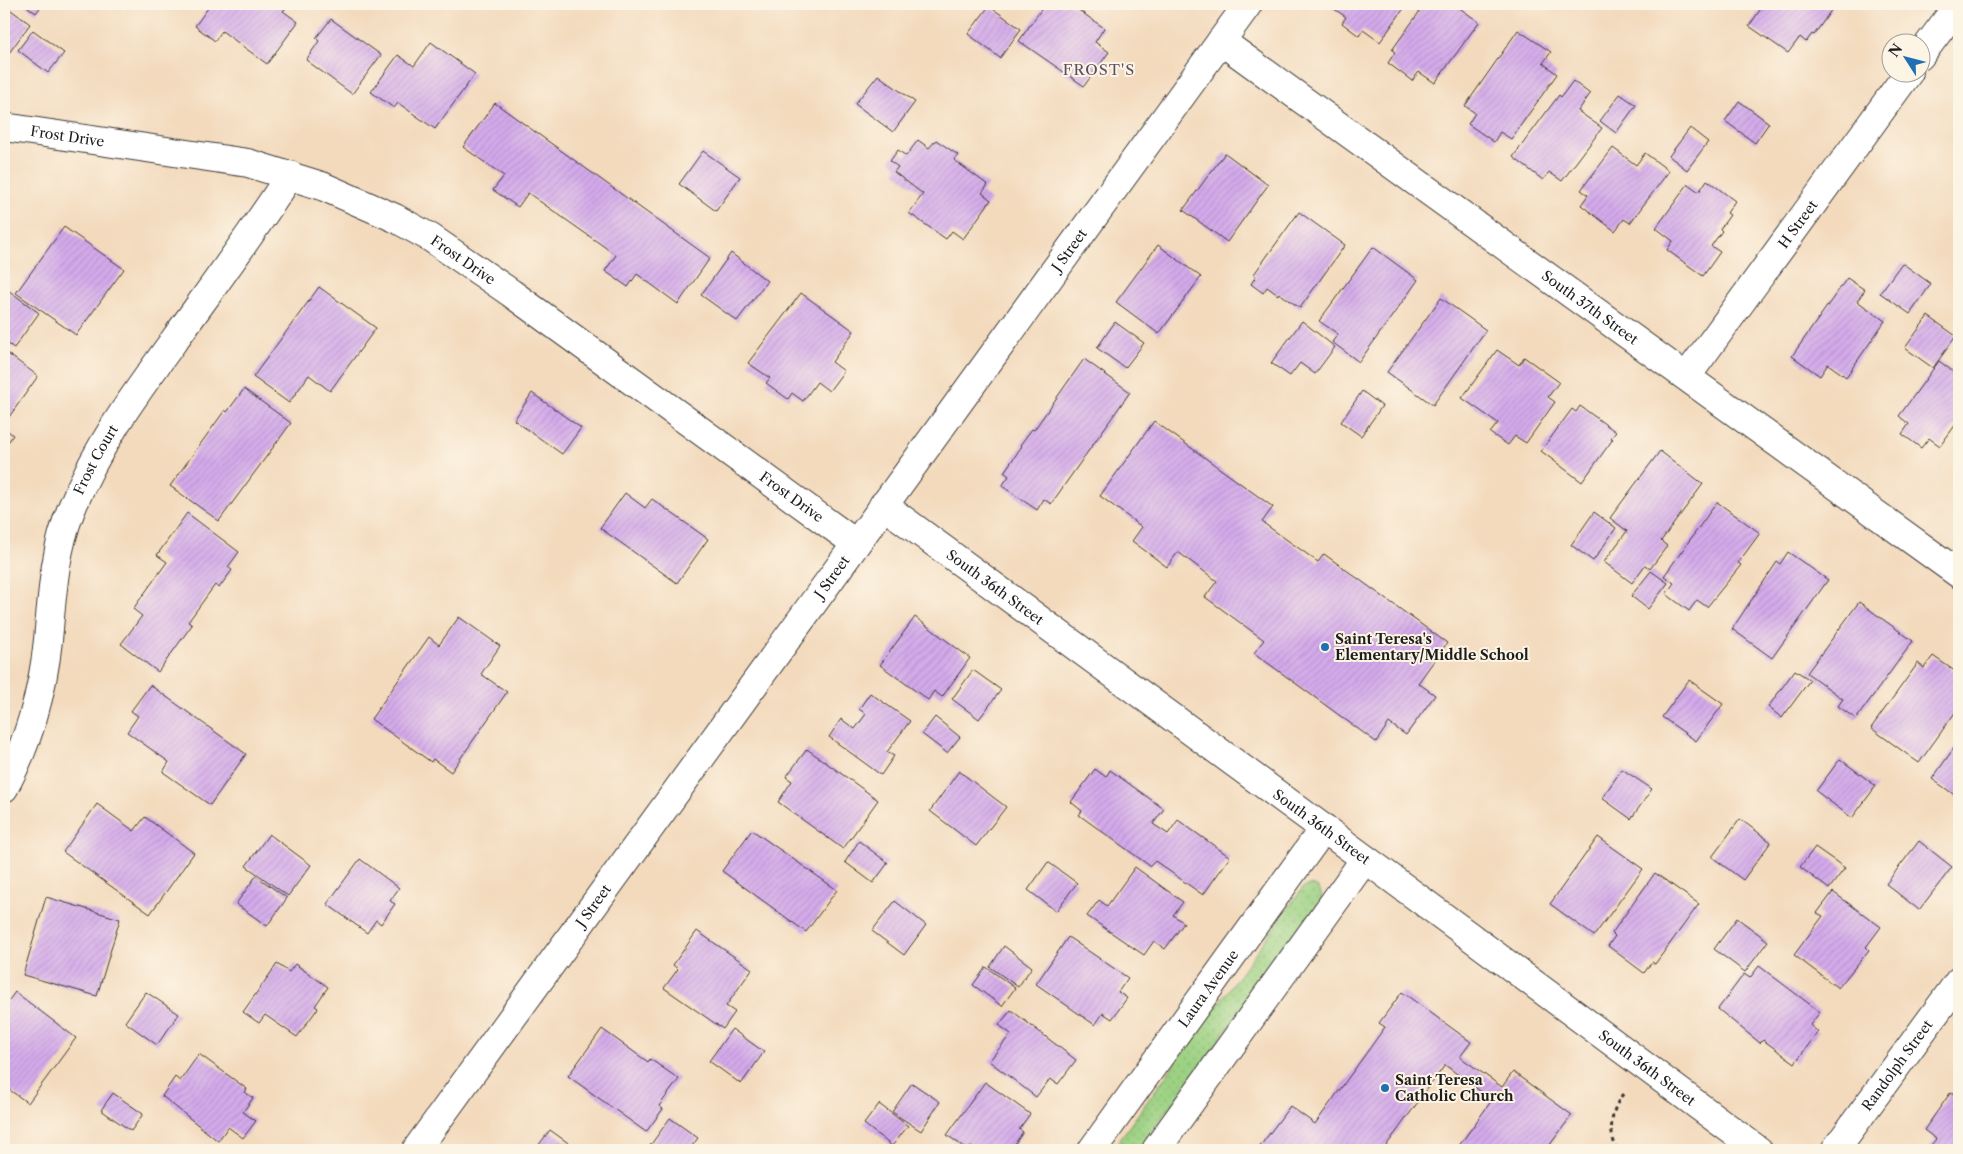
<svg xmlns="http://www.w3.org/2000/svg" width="1963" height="1154" font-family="'Libre Caslon Text',serif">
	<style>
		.grass { fill: url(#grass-dots); stroke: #5c7650 }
		.building { fill: url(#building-hatch) }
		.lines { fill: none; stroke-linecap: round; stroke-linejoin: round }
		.minor-casing { stroke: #3c3834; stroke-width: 30 }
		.secondary-casing { stroke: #3c3834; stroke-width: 30 }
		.path { stroke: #3c3834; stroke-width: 3; stroke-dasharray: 4 4; stroke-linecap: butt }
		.minor { stroke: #fff; stroke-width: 28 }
		.secondary { stroke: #fff; stroke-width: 28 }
		.poi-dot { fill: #1f6fb2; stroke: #fcf5e5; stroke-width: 2 }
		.labels { text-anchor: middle; stroke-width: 4; stroke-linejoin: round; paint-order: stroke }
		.street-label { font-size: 14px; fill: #1c1c1c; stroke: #fcf5e5 }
		.poi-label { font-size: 14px; font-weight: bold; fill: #1c1c1c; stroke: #fcf5e5; text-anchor: start }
		.neighbourhood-label { font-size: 15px; letter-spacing: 1px; fill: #5c4e64; stroke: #fcf5e5 }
	</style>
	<defs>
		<pattern id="grass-dots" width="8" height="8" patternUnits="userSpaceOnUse" patternTransform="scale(1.25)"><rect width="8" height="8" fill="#9cd183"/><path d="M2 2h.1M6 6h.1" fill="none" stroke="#86b371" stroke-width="1.8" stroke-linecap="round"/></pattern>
		<pattern id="building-hatch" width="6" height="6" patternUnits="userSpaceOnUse" patternTransform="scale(1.25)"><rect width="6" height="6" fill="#d4aaeb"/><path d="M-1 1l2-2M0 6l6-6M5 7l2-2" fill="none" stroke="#b592c9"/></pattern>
	</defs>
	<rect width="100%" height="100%" fill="#fcf5e5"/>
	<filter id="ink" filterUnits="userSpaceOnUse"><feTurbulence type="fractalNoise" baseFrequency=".02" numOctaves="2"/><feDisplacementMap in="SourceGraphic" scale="10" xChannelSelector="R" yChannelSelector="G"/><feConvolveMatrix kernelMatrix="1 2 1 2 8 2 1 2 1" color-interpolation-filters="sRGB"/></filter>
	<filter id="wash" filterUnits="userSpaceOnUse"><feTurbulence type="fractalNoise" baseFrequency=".0096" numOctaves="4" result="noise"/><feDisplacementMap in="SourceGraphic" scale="20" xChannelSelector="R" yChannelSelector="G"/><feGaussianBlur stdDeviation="1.12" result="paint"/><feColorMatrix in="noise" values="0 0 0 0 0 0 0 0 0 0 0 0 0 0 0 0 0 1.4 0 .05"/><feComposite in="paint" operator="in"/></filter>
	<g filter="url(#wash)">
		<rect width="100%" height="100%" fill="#f3dabd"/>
		<path class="grass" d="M 1308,885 C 1318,885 1321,890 1322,899 L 1139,1150 L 1112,1150 L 1302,889 Z"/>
		<g id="blocks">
			<path class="building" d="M 24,4 L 43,4 L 36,13 Z
				M 211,4 L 289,4 L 283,11 L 298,22 L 267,64 L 222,31 L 215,41 L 195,26 Z
				M 1045,4 L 1070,4 L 1104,28 L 1095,42 L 1109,52 L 1084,86 L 1019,41 Z
				M 1332,4 L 1407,4 L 1380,42 L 1363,30 L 1359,36 L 1342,23 L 1346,17 L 1330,6 Z
				M 1425,4 L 1454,4 L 1479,22 L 1435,83 L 1419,72 L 1412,81 L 1388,63 L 1395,52 L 1392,50 Z
				M 1764,4 L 1824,4 L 1832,9 L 1814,35 L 1812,34 L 1806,42 L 1800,37 L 1788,53 L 1749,26 Z
				M 4,5 L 30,24 L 4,60 Z
				M 989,6 L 1021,29 L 1000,58 L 968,34 Z
				M 331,19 L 381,55 L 352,94 L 306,60 L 319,41 L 316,38 Z
				M 33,30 L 64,53 L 48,73 L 18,50 Z
				M 1518,30 L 1551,52 L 1543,63 L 1557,74 L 1511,139 L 1500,132 L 1494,142 L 1468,124 L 1475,113 L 1465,106 Z
				M 431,42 L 475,74 L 435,129 L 398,103 L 394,108 L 371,92 L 398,55 L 414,66 Z
				M 878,75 L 915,102 L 893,132 L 855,104 Z
				M 1573,81 L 1590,94 L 1578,111 L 1602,128 L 1562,181 L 1549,172 L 1543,180 L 1513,157 L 1559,95 L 1561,97 Z
				M 1620,94 L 1636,105 L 1616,133 L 1600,121 Z
				M 1739,101 L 1769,123 L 1755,143 L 1725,121 Z
				M 495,103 L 710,258 L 678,304 L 637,274 L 628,287 L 605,271 L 616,255 L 528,193 L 518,207 L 493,190 L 504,176 L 463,147 Z
				M 1690,128 L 1708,142 L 1687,170 L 1669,156 Z
				M 918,140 L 929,148 L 936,140 L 958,155 L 954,160 L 988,185 L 982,193 L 991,200 L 963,239 L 952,231 L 946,239 L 909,213 L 923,194 L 894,172 L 898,167 L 890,161 L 898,150 L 906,156 Z
				M 1613,148 L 1636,165 L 1645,153 L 1669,171 L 1630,223 L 1624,219 L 1615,231 L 1581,205 L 1588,195 L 1581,190 Z
				M 703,151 L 740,177 L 716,211 L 679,184 Z
				M 1225,153 L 1268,185 L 1227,242 L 1183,210 Z
				M 1707,180 L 1735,201 L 1727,213 L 1730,215 L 1720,229 L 1722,231 L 1711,246 L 1720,252 L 1703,276 L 1667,250 L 1673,241 L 1656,228 L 1688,184 L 1699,192 Z
				M 1299,212 L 1345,245 L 1300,308 L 1279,293 L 1278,295 L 1267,287 L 1263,293 L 1251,284 L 1256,276 L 1254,274 Z
				M 64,227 L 124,269 L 76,335 L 16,293 Z
				M 1158,245 L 1201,277 L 1159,334 L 1116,302 Z
				M 1373,247 L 1418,280 L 1359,362 L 1332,342 L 1338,334 L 1319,321 Z
				M 731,253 L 767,281 L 737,321 L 701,295 Z
				M 1902,263 L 1931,284 L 1910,314 L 1880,293 Z
				M 1847,278 L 1865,290 L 1857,301 L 1885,321 L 1846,377 L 1828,364 L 1820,376 L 1792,356 Z
				M 4,287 L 39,313 L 14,348 L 4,341 Z
				M 319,287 L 376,328 L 330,391 L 309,375 L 289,403 L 253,377 Z
				M 801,293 L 854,331 L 832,362 L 844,371 L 829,391 L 817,382 L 803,401 L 792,393 L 788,399 L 766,383 L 770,378 L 748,363 Z
				M 1441,298 L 1486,330 L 1433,405 L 1387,372 Z
				M 1928,316 L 1956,336 L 1933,368 L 1905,348 Z
				M 1302,321 L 1335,347 L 1315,374 L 1300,363 L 1290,376 L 1271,363 Z
				M 1115,322 L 1144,343 L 1125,368 L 1097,348 Z
				M 1497,350 L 1519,365 L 1524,357 L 1559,382 L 1548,397 L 1555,402 L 1526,443 L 1515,436 L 1508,445 L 1490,433 L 1498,423 L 1462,398 Z
				M 4,351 L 38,376 L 4,424 Z
				M 1084,359 L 1130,392 L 1051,504 L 1044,499 L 1037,510 L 1002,486 L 1009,476 L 1004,472 L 1022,446 L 1020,445 L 1032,429 L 1034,430 Z
				M 1939,361 L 1959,376 L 1959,420 L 1940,446 L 1929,438 L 1921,448 L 1902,434 L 1909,424 L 1899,416 Z
				M 244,389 L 291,423 L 219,521 L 170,486 L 225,410 L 227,412 Z
				M 1362,391 L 1382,406 L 1361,436 L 1341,422 Z
				M 532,393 L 581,428 L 562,454 L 514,420 Z
				M 1580,406 L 1616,432 L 1611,438 L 1613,439 L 1582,482 L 1541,451 L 1572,409 L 1576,412 Z
				M 1154,421 L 1273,507 L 1262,522 L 1318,562 L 1324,554 L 1447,643 L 1418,683 L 1435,695 L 1406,735 L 1389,723 L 1376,742 L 1254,653 L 1264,640 L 1205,597 L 1217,581 L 1178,552 L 1167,567 L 1132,541 L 1142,527 L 1100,496 Z
				M 4,428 L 13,435 L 4,448 Z
				M 1660,451 L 1703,484 L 1661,541 L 1667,546 L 1650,569 L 1645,565 L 1632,583 L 1604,562 L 1627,531 L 1610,518 Z
				M 625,493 L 645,508 L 652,499 L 708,539 L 677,583 L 600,528 Z
				M 1717,502 L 1760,533 L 1738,563 L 1741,565 L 1707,607 L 1697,600 L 1689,611 L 1666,594 L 1674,583 L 1664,576 Z
				M 1594,512 L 1616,528 L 1593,561 L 1571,545 Z
				M 187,513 L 239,552 L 228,567 L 232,570 L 219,588 L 215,585 L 209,593 L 188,622 L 192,625 L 158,672 L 121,644 L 142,616 L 133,609 L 167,562 L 157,555 Z
				M 1788,552 L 1828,580 L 1772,658 L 1732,629 L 1777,562 L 1780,564 Z
				M 1651,571 L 1668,583 L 1648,609 L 1631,596 Z
				M 1859,602 L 1913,641 L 1856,719 L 1838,706 L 1843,699 L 1807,673 Z
				M 459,617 L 500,646 L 481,674 L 507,692 L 451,772 L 433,759 L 431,762 L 371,719 L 429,637 L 439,645 Z
				M 915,617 L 970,658 L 942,697 L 934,691 L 928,700 L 880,665 Z
				M 1933,656 L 1959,674 L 1959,707 L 1919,763 L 1871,728 L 1918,663 L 1924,668 Z
				M 973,670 L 1001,690 L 979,719 L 952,699 Z
				M 1795,670 L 1810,680 L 1782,718 L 1768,707 Z
				M 1689,680 L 1723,704 L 1696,741 L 1662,717 Z
				M 150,685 L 246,754 L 210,805 L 163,772 L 169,762 L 127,732 L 138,716 L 131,711 Z
				M 870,693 L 910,721 L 887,752 L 894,756 L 881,775 L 829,737 L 841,719 L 855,729 L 866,714 L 859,709 Z
				M 935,717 L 960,737 L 947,753 L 922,734 Z
				M 1959,741 L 1959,798 L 1932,779 Z
				M 807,749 L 878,800 L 843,849 L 778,802 L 792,781 L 786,777 Z
				M 1840,759 L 1876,786 L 1852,818 L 1816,791 Z
				M 1095,769 L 1106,777 L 1110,770 L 1164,809 L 1153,824 L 1168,834 L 1178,820 L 1230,857 L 1203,895 L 1155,861 L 1150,866 L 1079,815 L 1082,811 L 1071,802 Z
				M 1622,769 L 1652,789 L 1631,819 L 1602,798 Z
				M 959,771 L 1006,807 L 976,846 L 930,811 Z
				M 97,804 L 134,831 L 145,817 L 194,853 L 150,914 L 63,852 Z
				M 1740,819 L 1771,842 L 1743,880 L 1712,857 Z
				M 752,830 L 837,890 L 806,932 L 722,871 Z
				M 269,834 L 311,865 L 288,896 L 246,866 Z
				M 1598,837 L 1643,869 L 1594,936 L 1550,904 Z
				M 859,841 L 888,863 L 873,883 L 845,862 Z
				M 1919,841 L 1952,867 L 1919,910 L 1886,884 Z
				M 1815,847 L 1845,868 L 1829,889 L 1800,867 Z
				M 360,859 L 399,888 L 390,901 L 395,904 L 381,924 L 376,920 L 367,933 L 327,904 Z
				M 1048,862 L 1077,883 L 1056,911 L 1028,890 Z
				M 1135,867 L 1183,902 L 1173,915 L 1184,923 L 1165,949 L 1154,941 L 1144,955 L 1087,916 L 1099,900 L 1107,906 Z
				M 1655,873 L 1699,904 L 1655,964 L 1652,962 L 1644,973 L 1608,946 L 1615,936 L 1612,933 Z
				M 256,876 L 287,898 L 267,926 L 236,904 Z
				M 1833,892 L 1881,927 L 1866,947 L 1869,950 L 1838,988 L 1794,955 L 1823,916 L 1817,913 Z
				M 46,897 L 120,919 L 97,996 L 23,975 Z
				M 895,901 L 926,925 L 904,955 L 872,931 Z
				M 1737,918 L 1768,941 L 1745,972 L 1714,949 Z
				M 697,931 L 752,969 L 726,1006 L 735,1012 L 723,1029 L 664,988 L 678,969 L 673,965 Z
				M 1068,937 L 1128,978 L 1118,992 L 1127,998 L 1112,1019 L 1103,1013 L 1095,1025 L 1036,984 Z
				M 1004,946 L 1032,967 L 1018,987 L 990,967 Z
				M 277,964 L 289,972 L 295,964 L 328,987 L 315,1006 L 318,1008 L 297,1037 L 265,1015 L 259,1023 L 243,1012 Z
				M 1759,966 L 1820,1012 L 1810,1025 L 1818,1032 L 1795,1063 L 1763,1040 L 1760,1043 L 1718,1009 L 1744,974 L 1750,978 Z
				M 986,967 L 1015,988 L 1002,1006 L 973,985 Z
				M 15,992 L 76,1038 L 28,1103 L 4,1086 L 4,1007 Z
				M 146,992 L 179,1014 L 157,1045 L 125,1022 Z
				M 1402,992 L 1471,1042 L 1460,1057 L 1502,1087 L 1513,1072 L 1572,1115 L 1546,1150 L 1456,1150 L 1492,1100 L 1445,1065 L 1383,1150 L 1258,1149 L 1290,1106 L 1315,1124 L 1385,1027 L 1379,1023 Z
				M 1011,1010 L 1076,1060 L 1058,1084 L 1050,1079 L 1036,1097 L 989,1061 L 1011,1034 L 999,1025 Z
				M 602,1029 L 648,1062 L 650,1059 L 679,1079 L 659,1106 L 663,1109 L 646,1132 L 568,1076 Z
				M 732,1029 L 764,1052 L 741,1084 L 709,1061 Z
				M 199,1054 L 247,1089 L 245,1092 L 253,1098 L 243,1112 L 256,1121 L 243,1138 L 228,1127 L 218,1141 L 162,1096 L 175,1077 L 180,1081 Z
				M 985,1082 L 1030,1114 L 1019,1129 L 1023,1132 L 1012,1148 L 1009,1146 L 1006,1150 L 976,1150 L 971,1147 L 968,1150 L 947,1135 Z
				M 912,1083 L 940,1102 L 921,1131 L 892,1112 Z
				M 1951,1092 L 1959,1097 L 1959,1150 L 1927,1150 L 1936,1139 L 1924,1130 Z
				M 113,1093 L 143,1114 L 131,1131 L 101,1110 Z
				M 879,1104 L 908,1126 L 892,1146 L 864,1124 Z
				M 670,1118 L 698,1138 L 689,1150 L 647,1150 Z
				M 550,1130 L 578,1150 L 535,1150 Z"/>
		</g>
	</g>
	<g filter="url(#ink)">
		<use href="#blocks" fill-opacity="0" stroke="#3c3834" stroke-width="1"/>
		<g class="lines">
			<defs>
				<g id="minor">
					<path id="s1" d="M 1221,41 L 1959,574"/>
					<path d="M 1920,56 L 1959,4"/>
					<path id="s2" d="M 4,127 L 248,163 L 322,186 L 395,218 L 431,238 L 511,293 L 855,543"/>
					<path id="s3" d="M 1687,376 L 1909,72"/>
					<path id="s4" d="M 883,505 L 1379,869 L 1758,1150"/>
					<path id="s5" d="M 4,788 C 28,744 43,691 48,640 C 52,597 54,552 71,510 C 96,447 135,394 175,339 C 214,285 254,231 290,175"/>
					<path id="s6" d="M 416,1150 L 1248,4"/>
					<path id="s7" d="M 1092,1150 L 1324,828"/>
					<path d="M 1156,1150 L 1365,859"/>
				</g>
				<g id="secondary">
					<path id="s8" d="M 1835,1150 L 1959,981"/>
				</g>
			</defs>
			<use href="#minor" class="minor-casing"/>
			<use href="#secondary" class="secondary-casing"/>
			<path class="path" d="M 1618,1150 C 1607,1133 1611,1110 1623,1094"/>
			<use href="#minor" class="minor"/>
			<use href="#secondary" class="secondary"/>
		</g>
	</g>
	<g class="poi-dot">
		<circle cx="1325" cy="647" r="5"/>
		<circle cx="1385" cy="1088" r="5"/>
	</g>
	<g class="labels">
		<g class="street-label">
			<text dy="5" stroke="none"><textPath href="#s2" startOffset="64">Frost Drive</textPath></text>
			<text dy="5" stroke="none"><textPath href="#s3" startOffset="188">H Street</textPath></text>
			<text dy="5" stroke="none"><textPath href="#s6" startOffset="1112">J Street</textPath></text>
			<text dy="5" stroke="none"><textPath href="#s2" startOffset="484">Frost Drive</textPath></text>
			<text dy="5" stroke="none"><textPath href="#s1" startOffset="455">South 37th Street</textPath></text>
			<text dy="5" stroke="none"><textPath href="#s5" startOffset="344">Frost Court</textPath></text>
			<text dy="5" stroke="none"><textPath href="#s2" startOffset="889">Frost Drive</textPath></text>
			<text dy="5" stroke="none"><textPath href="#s6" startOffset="708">J Street</textPath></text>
			<text dy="5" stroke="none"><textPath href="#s4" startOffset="139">South 36th Street</textPath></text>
			<text dy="5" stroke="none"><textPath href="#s4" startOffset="544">South 36th Street</textPath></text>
			<text dy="5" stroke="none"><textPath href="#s6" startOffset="302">J Street</textPath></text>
			<text dy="5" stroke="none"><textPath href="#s7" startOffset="199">Laura Avenue</textPath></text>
			<text dy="5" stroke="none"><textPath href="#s8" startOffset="105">Randolph Street</textPath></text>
			<text dy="5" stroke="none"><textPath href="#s4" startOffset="949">South 36th Street</textPath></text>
		</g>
		<g class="poi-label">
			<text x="1335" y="644">Saint Teresa's<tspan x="1335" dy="16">Elementary/Middle School</tspan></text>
			<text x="1395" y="1085">Saint Teresa<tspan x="1395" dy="16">Catholic Church</tspan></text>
		</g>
		<g class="neighbourhood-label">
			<text x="1099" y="75">FROST'S</text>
		</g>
	</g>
	<rect width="1963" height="1154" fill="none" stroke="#fcf5e5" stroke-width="20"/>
	<g transform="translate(1906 58) rotate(306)"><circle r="24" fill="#fcf5e5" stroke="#a29e95"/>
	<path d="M0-4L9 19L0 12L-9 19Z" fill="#1f6fb2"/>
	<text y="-8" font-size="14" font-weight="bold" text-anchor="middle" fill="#1c1c1c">N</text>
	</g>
</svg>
